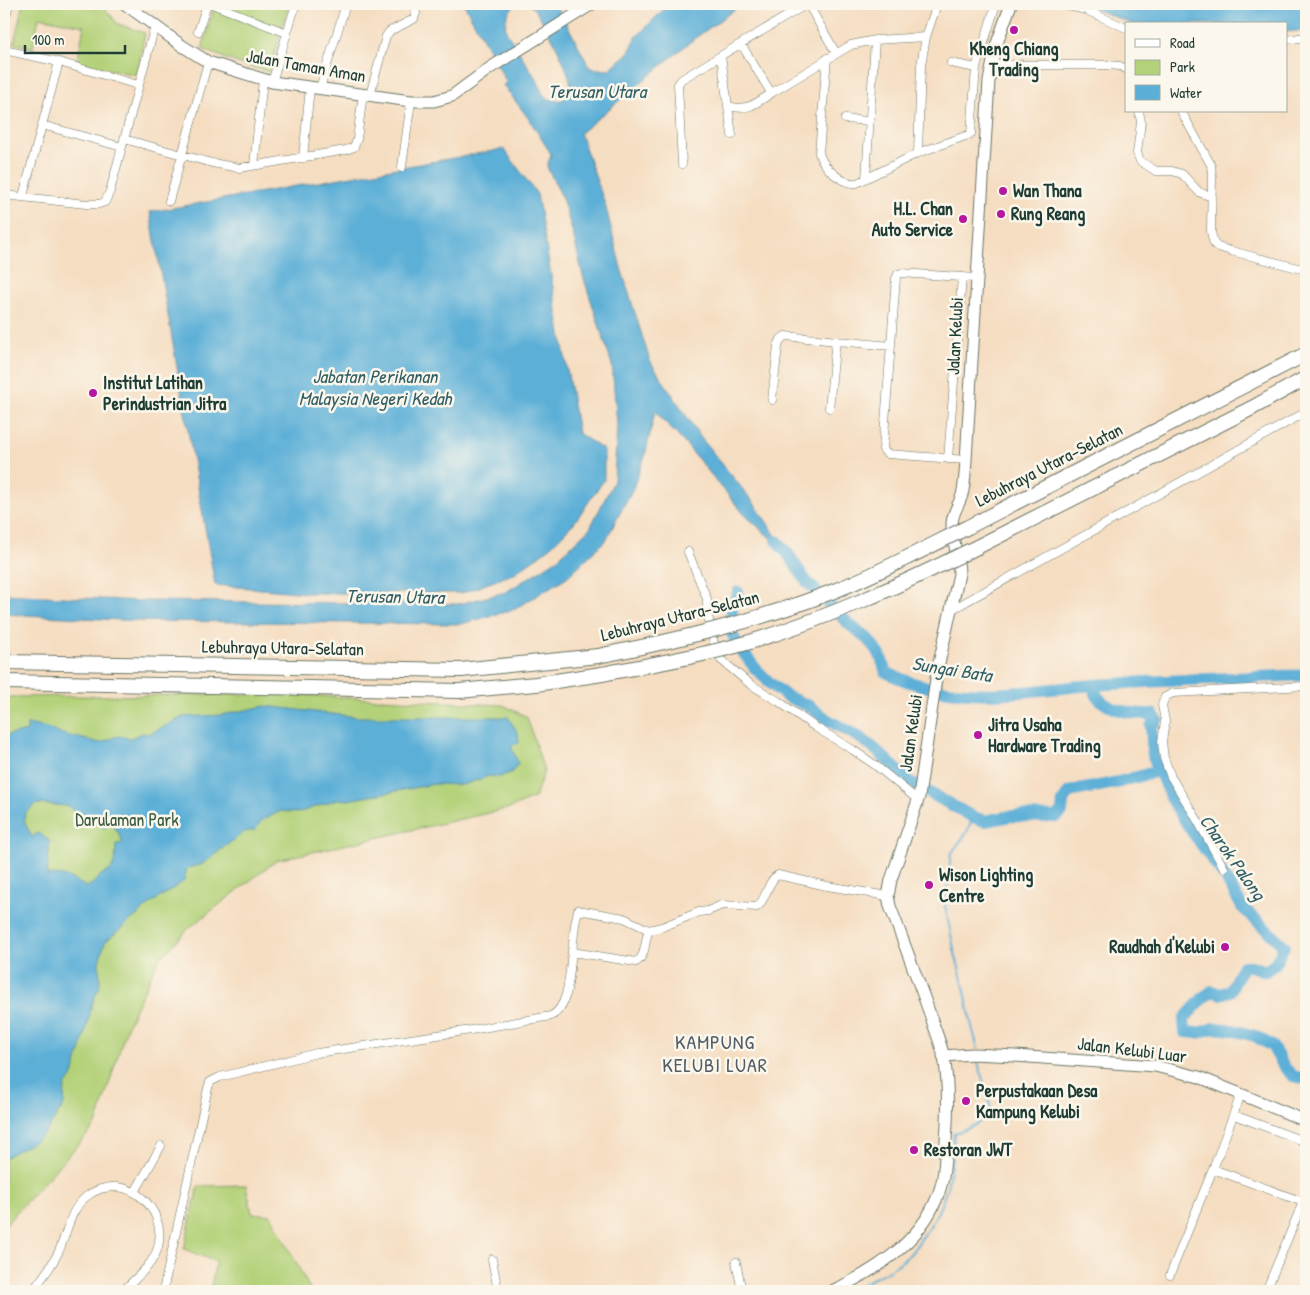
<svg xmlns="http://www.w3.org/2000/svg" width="1310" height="1295" font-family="'Patrick Hand',sans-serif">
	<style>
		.green { fill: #b3d178; stroke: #698756 }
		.water { fill: #5bafd7; stroke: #3d7686; fill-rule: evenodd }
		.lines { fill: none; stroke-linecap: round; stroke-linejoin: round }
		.stream { stroke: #5bafd7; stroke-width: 2 }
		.river { stroke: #5bafd7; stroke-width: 12 }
		.street-casing { stroke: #6a7565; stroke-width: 9 }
		.secondary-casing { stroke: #6a7565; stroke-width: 13 }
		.highway-casing { stroke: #6a7565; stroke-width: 16 }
		.street { stroke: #fff; stroke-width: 8 }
		.secondary { stroke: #fff; stroke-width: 11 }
		.highway { stroke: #fff; stroke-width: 14 }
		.highway-bridge-casing { stroke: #6a7565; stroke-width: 16; stroke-linecap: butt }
		.highway-bridge { stroke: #fff; stroke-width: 14 }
		.poi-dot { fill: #b5179e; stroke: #fbf7ec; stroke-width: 2 }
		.labels { text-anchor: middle; stroke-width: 5; stroke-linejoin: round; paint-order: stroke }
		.poi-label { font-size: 18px; font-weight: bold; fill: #1f3d34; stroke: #fbf7ec; text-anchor: start }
		.street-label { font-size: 18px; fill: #1f3d34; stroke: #fbf7ec }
		.park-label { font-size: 18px; fill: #3d5b42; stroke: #fbf7ec }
		.water-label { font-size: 19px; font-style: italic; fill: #315f65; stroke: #fbf7ec }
		.quarter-label { font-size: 20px; letter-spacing: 1px; fill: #525e67; stroke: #fbf7ec }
	</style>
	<rect width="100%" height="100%" fill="#fbf7ec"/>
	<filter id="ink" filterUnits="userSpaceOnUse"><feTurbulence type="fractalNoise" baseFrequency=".02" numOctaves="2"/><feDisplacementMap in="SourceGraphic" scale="10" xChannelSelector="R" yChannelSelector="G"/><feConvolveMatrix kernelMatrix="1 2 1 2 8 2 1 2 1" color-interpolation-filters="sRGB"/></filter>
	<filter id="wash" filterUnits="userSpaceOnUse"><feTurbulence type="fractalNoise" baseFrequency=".0096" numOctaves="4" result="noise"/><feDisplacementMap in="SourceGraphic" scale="20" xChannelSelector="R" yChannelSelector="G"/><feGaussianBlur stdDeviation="1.12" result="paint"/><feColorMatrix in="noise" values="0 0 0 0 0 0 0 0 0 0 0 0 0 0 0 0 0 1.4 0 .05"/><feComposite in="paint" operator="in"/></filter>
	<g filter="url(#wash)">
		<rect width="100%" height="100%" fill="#f5ddc1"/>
		<path class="green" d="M 23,4 L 102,5 L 118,24 L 145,33 L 137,75 L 77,63 L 84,26 L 39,17 L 33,48 L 14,43 Z
			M 215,4 L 289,4 L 269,72 L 237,63 L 202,49 Z
			M 278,694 L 503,705 L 527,717 L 544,771 L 535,797 L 511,808 L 277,860 L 189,928 L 158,961 L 128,1024 L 96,1125 L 4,1226 L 4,697 Z
			M 246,1185 L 252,1213 L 271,1215 L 311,1291 L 210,1291 L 216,1262 L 184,1249 L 198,1186 Z"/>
		<path class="water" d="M 464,4 L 518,4 C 509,8 504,19 506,29 C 506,33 510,37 511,39 C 520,54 529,67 538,82 C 540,86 541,92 544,95 C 552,104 569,102 571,89 C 573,75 543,17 532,7 C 529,4 526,4 521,4 L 553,4 L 561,13 L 590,68 L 608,70 L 628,54 L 637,36 L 669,4 L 742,4 L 690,42 L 580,133 L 605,204 L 621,268 L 650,361 L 701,438 L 754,503 L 788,554 L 744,514 L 688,447 L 655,411 L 645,456 L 633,488 L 606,540 L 567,577 L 513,610 L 461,624 L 140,621 L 4,614 L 4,594 L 141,601 L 459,604 L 506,592 L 555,561 L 590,528 L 614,481 L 617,425 L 612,365 L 583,276 L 572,230 L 561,195 L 547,167 L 551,154 L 529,119 L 503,85 L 507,83 Z
			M 1083,4 L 1306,4 L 1306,30 L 1286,32 L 1286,24 L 1132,24 Z
			M 504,149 L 537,194 L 578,433 L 604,450 L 604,480 L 574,523 L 546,551 L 513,574 L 462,593 L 308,593 L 215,585 L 150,212 Z
			M 265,706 L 358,717 L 508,717 L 518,733 L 519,743 L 511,746 L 518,763 L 512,772 L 500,777 L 489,776 L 463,785 L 435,784 L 348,800 L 338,799 L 298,813 L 281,811 L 261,821 L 255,830 L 244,832 L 201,865 L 187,868 L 184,881 L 153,902 L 105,942 L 99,962 L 100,986 L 93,1001 L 84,1038 L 72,1078 L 65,1086 L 64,1105 L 45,1133 L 35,1141 L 4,1158 L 4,736 L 27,731 L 27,724 L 47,728 L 58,733 L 100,743 L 118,736 L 130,738 L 143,733 L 149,734 L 183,717 L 221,715 ZM 37,804 L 68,806 L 77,815 L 85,814 L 93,815 L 96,823 L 104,828 L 111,823 L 118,832 L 123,843 L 116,844 L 115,861 L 111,870 L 101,875 L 92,884 L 86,887 C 74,879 62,873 47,876 L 50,841 L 38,833 L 32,837 L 24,821 L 25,813 Z"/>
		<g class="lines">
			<path class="stream" d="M 973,817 L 967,832 L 951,854 L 945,906 L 954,949 L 965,991 L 972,1027 L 978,1049
				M 847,1291 C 868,1281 893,1271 910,1254 C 915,1249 919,1241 924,1235 C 950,1198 950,1176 954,1133 C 971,1128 980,1125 991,1109 L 978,1062"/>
			<path class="river" d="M 777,541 L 788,554 L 807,582 L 850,625 L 868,639 L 880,655 L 886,672 C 902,681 917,685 936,689 C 994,700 1037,689 1094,685 C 1165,680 1236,678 1306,675
				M 738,592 L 732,608 L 731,632 L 739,647 L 755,668 L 771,684 L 786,696 L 809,706 L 828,720 L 859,737 L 876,750 L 910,782 L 973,817 L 985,821 L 1011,816 L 1056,817 L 1062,812 L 1063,801 L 1069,792 L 1119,782 L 1158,771
				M 1093,685 C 1094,688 1095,693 1097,696 C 1107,711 1137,715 1153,714 L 1157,720 L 1151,726 L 1153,756 L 1171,799 L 1193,833 L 1227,880 L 1242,907 L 1284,946 L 1275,964 L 1266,971 L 1251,966 L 1243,966 L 1230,991 L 1220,994 L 1212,991 L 1202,999 L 1184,1019 L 1185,1032 L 1198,1033 L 1214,1028 L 1232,1030 L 1255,1036 L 1272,1046 L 1284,1067 L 1293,1076 L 1306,1079"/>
		</g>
	</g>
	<g filter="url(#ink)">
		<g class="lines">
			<defs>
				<path id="street" d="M 212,4 L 287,33
					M 808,4 L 836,53
					M 1060,4 L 1086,10 L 1126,28
					M 4,23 L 9,4
					M 198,32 L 207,4
					M 1286,40 L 1306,37
					M 741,44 L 770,91 L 773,92 L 851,45 L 875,40 L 926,37
					M 4,50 L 59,62 L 138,85
					M 721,56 L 732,135
					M 827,58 L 819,153 C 823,167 842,185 857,183 L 918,153 L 971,134 L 976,68 L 996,4
					M 951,63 L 976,68
					M 991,65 L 1108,65 L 1120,66 L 1126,69
					M 272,82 L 296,4
					M 320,88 L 346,4
					M 370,95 L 386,36 L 390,31 L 414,19 L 416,13 L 412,4
					M 729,106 C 748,112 758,102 773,92
					M 1139,111 L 1141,122 L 1137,153 L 1140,161 L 1156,171 L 1172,171 L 1182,174 L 1199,192 L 1212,197
					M 1181,111 L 1211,165 L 1212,176 L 1211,232 L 1214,244 L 1218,247 L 1231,251 L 1306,270
					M 845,119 L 869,121
					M 42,125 L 122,147
					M 124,139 L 212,163 L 240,168 L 346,150 L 354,147 L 357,139 L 363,94
					M 918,153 L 921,65 L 926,37 L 937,4
					M 303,158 L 310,87
					M 682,164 L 678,84 L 682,79 L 807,4
					M 254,165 L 263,80
					M 402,167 L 411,101
					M 866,178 L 875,40
					M 4,195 L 86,204 L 99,204 L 105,202 L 110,191 L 155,26
					M 23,196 L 59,62
					M 169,201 L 208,62
					M 772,400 L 778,346 L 781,339 L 785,336 L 891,346
					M 829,408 L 836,340
					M 948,459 L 962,277
					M 966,460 L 888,454 L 885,452 L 883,449 L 896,278 L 898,274 L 901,273 L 976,278
					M 688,552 L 707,599 L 707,611 L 713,639 L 717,654 L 720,659 L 750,684 L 778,701 L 815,727 L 853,750 L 875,765 L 918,800
					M 951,610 L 1306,412
					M 1224,868 L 1195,816 L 1171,777 L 1164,758 L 1162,742 L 1165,721 L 1162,705 L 1165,697 L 1173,693 L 1306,686
					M 572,952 L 575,924 L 578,910 L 624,918 L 649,930
					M 1234,1115 L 1306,1142
					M 1213,1169 L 1306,1203
					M 135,1192 L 161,1146
					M 492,1259 L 498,1291
					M 736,1262 L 742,1291
					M 1170,1275 L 1213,1169 L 1241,1094
					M 32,1291 C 42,1279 51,1267 58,1253 C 68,1233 69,1207 90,1194 C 126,1171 168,1208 158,1247 C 153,1266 135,1278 123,1291
					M 163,1291 L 208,1088 L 210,1082 L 220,1077 L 317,1053 L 471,1030 L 551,1016 C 570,1007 569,971 572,952 L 636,962 C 647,956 644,940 649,930 L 662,927 L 699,912 L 708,911 L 722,905 L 757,907 C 767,899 767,881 778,875 L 827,886 L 888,896
					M 1266,1291 L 1303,1202"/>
				<path id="secondary" d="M 125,4 L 181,45 L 208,62 L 272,82 L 411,101 L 434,101 L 452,96 L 490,68 L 592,4
					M 943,1056 L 973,1054 L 1015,1056 L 1155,1066 L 1199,1077 L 1306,1121
					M 832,1291 C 879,1269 929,1237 942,1182 C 945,1169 945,1154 946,1141 C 948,1113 949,1084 944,1057 C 941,1044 935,1030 931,1017 C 918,980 904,943 890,906 L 888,896 L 891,880 L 919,797 L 937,672 L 959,574 C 959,557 952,541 952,524 C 952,513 959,505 962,495 C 965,484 965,472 966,460 L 989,81 L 996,46 L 1011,4"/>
				<path id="highway" d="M 968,527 L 1306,354
					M 977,547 L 1252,408 L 1306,378
					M 4,662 L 461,670 L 598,656
					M 4,682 L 459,691 L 536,684 L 602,674"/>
			</defs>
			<use href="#street" class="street-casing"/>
			<use href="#secondary" class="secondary-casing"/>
			<use href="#highway" class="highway-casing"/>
			<use href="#street" class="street"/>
			<use href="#secondary" class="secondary"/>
			<use href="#highway" class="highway"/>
			<defs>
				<path id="highway-bridge" d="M 598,656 C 678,640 758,621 834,591 C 880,573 924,549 968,527
					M 602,674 C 649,665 697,657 743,644 C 824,620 901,585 977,547"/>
			</defs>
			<use href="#highway-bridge" class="highway-bridge-casing"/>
			<use href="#highway-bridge" class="highway-bridge"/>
		</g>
	</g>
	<g class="poi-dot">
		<circle cx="1014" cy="30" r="5"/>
		<circle cx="1003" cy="191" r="5"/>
		<circle cx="1001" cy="214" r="5"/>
		<circle cx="963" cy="219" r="5"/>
		<circle cx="93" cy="393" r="5"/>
		<circle cx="978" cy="735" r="5"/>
		<circle cx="929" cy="885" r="5"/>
		<circle cx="1225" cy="947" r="5"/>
		<circle cx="966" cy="1101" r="5"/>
		<circle cx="914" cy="1150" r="5"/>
	</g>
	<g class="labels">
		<g class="poi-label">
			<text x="1014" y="55" text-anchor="middle">Kheng Chiang<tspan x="1014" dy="21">Trading</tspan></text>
			<text x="1013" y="197">Wan Thana</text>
			<text x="953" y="215" text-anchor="end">H.L. Chan<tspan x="953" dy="21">Auto Service</tspan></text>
			<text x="1011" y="220">Rung Reang</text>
			<text x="103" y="389">Institut Latihan<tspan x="103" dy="21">Perindustrian Jitra</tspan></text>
			<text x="988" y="731">Jitra Usaha<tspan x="988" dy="21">Hardware Trading</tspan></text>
			<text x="939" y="881">Wison Lighting<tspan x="939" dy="21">Centre</tspan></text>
			<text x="1215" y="953" text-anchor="end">Raudhah d'Kelubi</text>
			<text x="976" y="1097">Perpustakaan Desa<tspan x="976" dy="21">Kampung Kelubi</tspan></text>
			<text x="924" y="1156">Restoran JWT</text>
		</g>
		<g class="street-label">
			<text transform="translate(306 66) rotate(10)" y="6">Jalan Taman Aman</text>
			<text transform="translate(955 336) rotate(-87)" y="6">Jalan Kelubi</text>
			<text transform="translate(1049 465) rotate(-27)" y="6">Lebuhraya Utara–Selatan</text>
			<text transform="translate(680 616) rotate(-14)" y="6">Lebuhraya Utara–Selatan</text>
			<text transform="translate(283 648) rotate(1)" y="6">Lebuhraya Utara–Selatan</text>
			<text transform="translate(911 733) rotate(-82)" y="6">Jalan Kelubi</text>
			<text transform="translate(1132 1050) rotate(7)" y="6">Jalan Kelubi Luar</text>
		</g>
		<g class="park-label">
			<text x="127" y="826">Darulaman Park</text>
		</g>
		<g class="water-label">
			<text x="597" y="98">Terusan Utara</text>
			<text x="375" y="383">Jabatan Perikanan<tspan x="375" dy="22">Malaysia Negeri Kedah</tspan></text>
			<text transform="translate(395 596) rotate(1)" y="7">Terusan Utara</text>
			<text transform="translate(952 669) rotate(9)" y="7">Sungai Bata</text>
			<text transform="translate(1233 857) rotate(55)" y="7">Charok Palong</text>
		</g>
		<g class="quarter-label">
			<text x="715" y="1049">KAMPUNG<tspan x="715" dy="23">KELUBI LUAR</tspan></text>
		</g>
	</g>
	<rect width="1310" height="1295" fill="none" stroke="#fbf7ec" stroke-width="20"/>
	<rect x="1125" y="22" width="162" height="90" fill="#fbf7ec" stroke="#a3ada2"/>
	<rect x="1135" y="39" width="25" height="8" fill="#ffffff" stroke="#a3ada2"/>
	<text x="1170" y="48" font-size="15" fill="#1f3d34">Road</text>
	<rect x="1135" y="60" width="25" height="15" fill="#b3d178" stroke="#a3ada2"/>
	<text x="1170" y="72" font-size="15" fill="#1f3d34">Park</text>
	<rect x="1135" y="85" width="25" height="15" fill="#5bafd7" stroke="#a3ada2"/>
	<text x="1170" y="98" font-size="15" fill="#1f3d34">Water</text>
	<path d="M25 45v8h100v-8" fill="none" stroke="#1f3d34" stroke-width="2.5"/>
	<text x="32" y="45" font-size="15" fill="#1f3d34" stroke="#fbf7ec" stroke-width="4" paint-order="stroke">100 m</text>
</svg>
